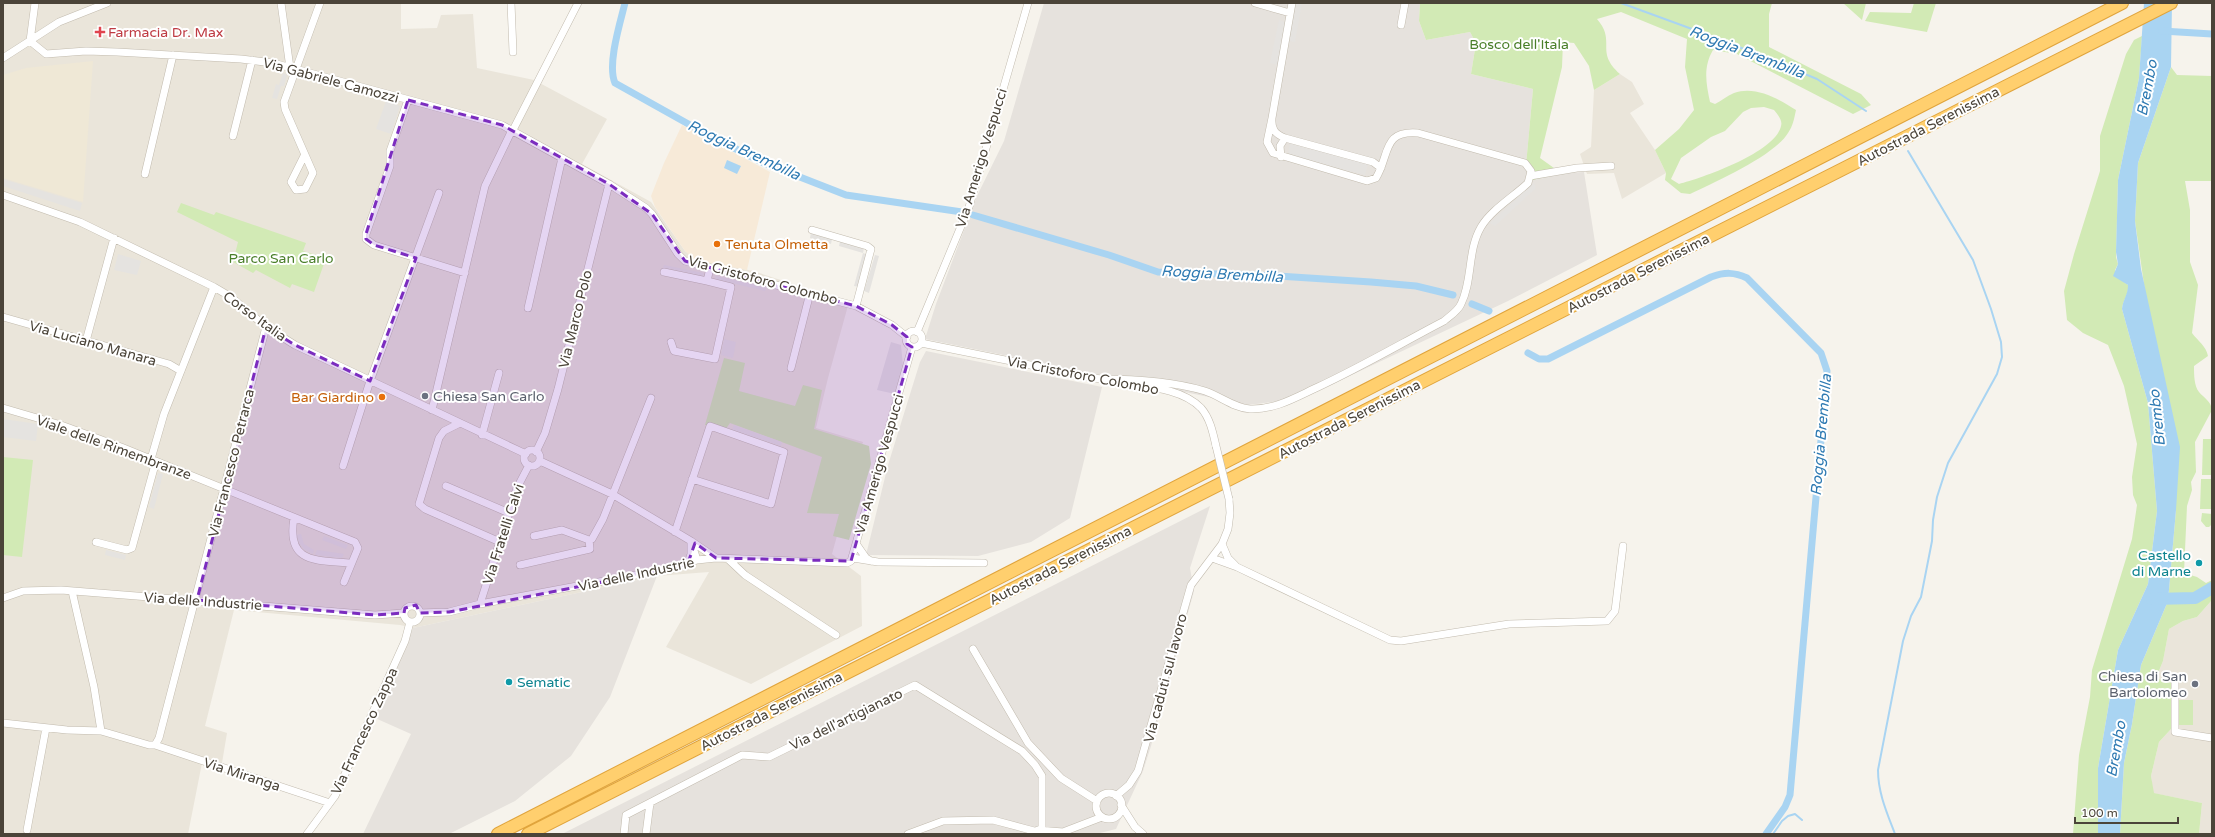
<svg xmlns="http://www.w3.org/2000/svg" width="2215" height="837" font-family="'Varela Round',sans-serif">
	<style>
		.residential { fill: #eae5da }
		.commercial { fill: #f7ead8 }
		.industrial { fill: #e6e2dd }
		.education { fill: #efe8d6 }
		.green { fill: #d2eab5; fill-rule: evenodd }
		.parking { fill: #e5e3e0 }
		.water { fill: #a9d4f2 }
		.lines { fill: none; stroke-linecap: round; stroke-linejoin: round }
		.stream { stroke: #a9d4f2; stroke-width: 2 }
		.canal { stroke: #a9d4f2; stroke-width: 7 }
		.river { stroke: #a9d4f2; stroke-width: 12 }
		.minor-casing { stroke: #c2bbae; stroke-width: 8 }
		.motorway-casing { stroke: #e0a43c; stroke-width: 14 }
		.minor { stroke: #fff; stroke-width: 7 }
		.motorway { stroke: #ffcf6e; stroke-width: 12 }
		.minor-bridge-casing { stroke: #c2bbae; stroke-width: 8; stroke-linecap: butt }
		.minor-bridge { stroke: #fff; stroke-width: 7 }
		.marked { fill: #7b2cbf; fill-opacity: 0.2; stroke: #7b2cbf; stroke-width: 3; stroke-dasharray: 8 5; stroke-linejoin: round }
		.health-dot { fill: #e0444e; stroke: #fff; stroke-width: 1.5 }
		.food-dot { fill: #e8710a; stroke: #fff; stroke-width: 1.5 }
		.worship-dot { fill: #6b7280; stroke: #fff; stroke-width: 1.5 }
		.culture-dot { fill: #0f9aa8; stroke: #fff; stroke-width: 1.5 }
		.labels { text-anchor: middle; stroke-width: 4; stroke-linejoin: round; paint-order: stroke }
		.health-label { font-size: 14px; fill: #be3a42; stroke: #fff; text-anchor: start }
		.park-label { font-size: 14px; fill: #4a7f2a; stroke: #fff }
		.street-label { font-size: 14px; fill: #4b4439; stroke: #fff }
		.food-label { font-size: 14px; fill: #c56008; stroke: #fff; text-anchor: start }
		.worship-label { font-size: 14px; fill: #5b616d; stroke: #fff; text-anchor: start }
		.culture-label { font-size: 14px; fill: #0d838f; stroke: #fff; text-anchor: end }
		.water-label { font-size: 15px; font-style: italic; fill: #2e7ab2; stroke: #fff }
	</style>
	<rect width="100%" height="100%" fill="#f6f3ec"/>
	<path class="residential" d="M 3,3 L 401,3 L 401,29 L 437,28 L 441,15 L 473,14 L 477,68 L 534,80 L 607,119 L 582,164 L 651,202 L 685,251 L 695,259 L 753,271 L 849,302 L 828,378 L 816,428 L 863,442 L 832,554 L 861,576 L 862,626 L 751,684 L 666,647 L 709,572 L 657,576 L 413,628 L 400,625 L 234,610 L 205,726 L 227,733 L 221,769 L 202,763 L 188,834 L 3,834 Z
		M 1620,74 L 1632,82 L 1644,104 L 1630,113 L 1655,150 L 1666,173 L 1622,199 L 1614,173 L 1587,174 L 1580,154 L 1591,147 L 1594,90 Z
		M 2212,600 L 2212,834 L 2199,834 L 2202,803 L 2153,793 L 2151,776 L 2159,742 L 2171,729 L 2156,678 L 2163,661 L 2169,629 L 2183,621 L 2197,617 Z"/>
	<path class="commercial" d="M 682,125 L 770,172 L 747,270 L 695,260 L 685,251 L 655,207 L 651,196 L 664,163 Z"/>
	<path class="industrial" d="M 1044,3 L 1420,3 L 1419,21 L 1426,40 L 1470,32 L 1476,43 L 1471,74 L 1533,89 L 1526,165 L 1561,173 L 1584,172 L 1597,255 L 1508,301 L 1303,398 L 1248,405 L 925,339 L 936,304 L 977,196 L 1004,141 Z
		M 926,351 L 1102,387 L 1070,518 L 1031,542 L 978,556 L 866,555 L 888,465 L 920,362 Z
		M 1210,506 L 1190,568 L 1194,591 L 1151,746 L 1143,771 L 1116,829 L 1096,834 L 562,834 Z
		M 657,576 L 610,697 L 571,756 L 515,801 L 449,834 L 363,834 L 411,734 L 375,718 L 413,628 Z"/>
	<path class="education" d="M 93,61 L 83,202 L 3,178 L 3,75 L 26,68 Z"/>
	<path class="green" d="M 1420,3 L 1772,3 L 1769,14 L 1769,47 L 1861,94 L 1871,105 L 1853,114 L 1737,54 L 1713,50 C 1703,67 1706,83 1710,102 L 1715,104 C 1721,101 1727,96 1734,93 C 1755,85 1779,99 1796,110 C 1794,119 1793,126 1788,133 C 1774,156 1715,182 1690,194 L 1681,193 L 1665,180 L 1666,173 L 1655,150 L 1679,129 L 1694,110 L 1685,67 L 1687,39 L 1621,12 L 1597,19 C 1617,42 1594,51 1620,74 L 1594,90 L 1589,66 L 1574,43 L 1563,42 L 1562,67 L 1540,158 L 1561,173 L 1533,180 L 1526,165 L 1533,89 L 1471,74 L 1476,43 L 1470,32 L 1426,40 L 1419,21 ZM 1764,107 L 1774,110 C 1777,114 1783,120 1781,126 C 1776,152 1703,178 1679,184 L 1671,179 L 1681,158 L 1711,137 L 1725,131 L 1743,112 L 1751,108 Z
		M 1843,3 L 1866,3 L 1862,20 Z
		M 1914,3 L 1936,3 L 1927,32 L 1865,21 L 1870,12 L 1911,13 Z
		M 2142,36 L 2139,78 L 2118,180 L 2116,257 L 2118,264 L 2115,270 L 2120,279 L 2128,285 C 2129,295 2123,299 2122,309 L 2148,403 L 2157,511 L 2148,584 L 2118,650 L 2098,768 L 2098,834 L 2073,834 L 2079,755 L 2090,697 L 2092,670 L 2132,539 L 2137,505 L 2133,495 L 2132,477 L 2137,444 L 2124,386 L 2108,345 L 2083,333 L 2067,320 L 2064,291 L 2074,254 L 2100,171 L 2100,136 L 2126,54 L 2134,40 Z
		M 2171,67 L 2177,75 L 2212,76 L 2212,181 L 2185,181 L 2190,210 L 2190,262 L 2198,285 L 2192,333 C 2198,341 2206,346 2208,356 L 2194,366 C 2194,374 2194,386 2199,392 C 2204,398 2211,401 2212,410 L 2195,442 L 2196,472 L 2191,482 L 2192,490 L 2187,506 L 2184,573 L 2197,577 L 2206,583 L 2212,580 L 2212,600 L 2197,617 L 2183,621 L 2169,629 L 2163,661 L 2156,678 L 2171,683 L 2171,729 L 2159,742 L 2151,776 L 2154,793 L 2202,803 L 2199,834 L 2120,834 L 2124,763 L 2132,724 L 2141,665 L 2168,601 L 2176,510 L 2135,221 L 2138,163 Z
		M 181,203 L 214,215 L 216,212 L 306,243 L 303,251 L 326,258 L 314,292 L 292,284 L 290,288 L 256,270 L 253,273 L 233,262 L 238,242 L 177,212 Z
		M 724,358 L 745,363 L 739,391 L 795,406 L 803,385 L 822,390 L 814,429 L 869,446 L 871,464 L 849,540 L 833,536 L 839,514 L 807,513 L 822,457 L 730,423 L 725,430 L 705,425 Z
		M 2203,439 L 2212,439 L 2212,475 L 2202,475 Z
		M 3,457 L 33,460 L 22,557 L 3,555 Z
		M 2201,479 L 2212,479 L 2212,509 L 2200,509 Z
		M 2202,513 L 2212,514 L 2212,524 L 2209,527 L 2206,527 L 2201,521 Z
		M 2178,700 L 2193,700 L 2193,725 L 2178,725 Z"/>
	<path class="parking" d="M 1296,3 L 1302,3 L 1295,42 L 1289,41 Z
		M 1279,20 L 1285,22 L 1278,65 L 1270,63 Z
		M 283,73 L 287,75 L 284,86 L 281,86 L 277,99 L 272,98 L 276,84 L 279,85 Z
		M 386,101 L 400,106 L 391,134 L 376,129 Z
		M 1290,141 L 1368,164 L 1365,175 L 1288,155 Z
		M 3,179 L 82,203 L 80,211 L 3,186 Z
		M 1534,183 L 1536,188 L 1495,226 L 1490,223 Z
		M 811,233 L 832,239 L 831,244 L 810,238 Z
		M 840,241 L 864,248 L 863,253 L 868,255 L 859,287 L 854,286 L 863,253 L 839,246 Z
		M 118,254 L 141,261 L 137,275 L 114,270 Z
		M 875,255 L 879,256 L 869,293 L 864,291 Z
		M 664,265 L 704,273 L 703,276 L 663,268 Z
		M 716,276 L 766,287 L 765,291 L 715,279 Z
		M 724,339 L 736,342 L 733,358 L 721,355 Z
		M 891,342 L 901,345 L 903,366 L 895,394 L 877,390 Z
		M 3,419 L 38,424 L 36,441 L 3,437 Z
		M 734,425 L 782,442 L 781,446 L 732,430 Z
		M 158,473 L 163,474 L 154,509 L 149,507 Z
		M 301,534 L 304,544 L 314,550 L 313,554 L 305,550 L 299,543 L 296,535 Z
		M 324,536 L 348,545 L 346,549 L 322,540 Z
		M 106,550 L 126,555 L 125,560 L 105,555 Z
		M 317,550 L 344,554 L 342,558 L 315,555 Z"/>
	<path class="water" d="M 2144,3 L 2172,3 L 2171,67 L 2138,163 L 2135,221 L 2141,269 L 2180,447 L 2176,510 L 2168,601 L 2141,665 L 2132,724 L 2124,763 L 2120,834 L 2098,834 L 2098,768 L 2118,650 L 2148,584 L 2157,511 L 2148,403 L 2122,309 C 2123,299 2128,295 2128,285 L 2113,276 L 2118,264 L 2116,252 L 2118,180 L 2139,78 Z
		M 727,160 L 741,166 L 737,174 L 724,168 Z"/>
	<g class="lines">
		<path class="stream" d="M 1621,3 L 1722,40 L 1817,79 L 1866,111
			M 1773,834 L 1782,821 L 1788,816 L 1795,814 L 1802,820
			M 1895,834 C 1887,813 1878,793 1878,770 L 1903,641 L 1911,616 L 1921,597 L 1932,541 L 1933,520 L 1937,497 L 1948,463 L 1997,374 L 2002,357 L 2001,342 L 1991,309 L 1973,260 L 1908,151"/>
		<path class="canal" d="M 625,3 C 620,23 607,65 615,83 L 708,135 L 764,163 L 846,195 L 962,212
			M 2162,31 L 2212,34
			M 973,215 L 1109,255 L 1158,272 L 1278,276 L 1371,282 L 1416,286 L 1453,295
			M 1472,304 L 1489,311
			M 1528,353 L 1539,359 L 1548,359 L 1711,277 C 1725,272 1734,272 1747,278 L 1821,353 L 1827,371 L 1790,795 L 1785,807 L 1766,834"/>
		<path class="river" d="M 2152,599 L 2195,598 L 2212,588"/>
		<defs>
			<path id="minor" d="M 281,3 L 290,68
				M 511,3 L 513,52
				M 1255,3 L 1290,13
				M 1292,3 L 1272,118 C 1271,129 1275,134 1285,138 L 1373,162 L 1381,168
				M 1401,25 L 1405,3
				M 30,41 L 46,54 L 86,51 L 117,52 L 241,59 L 273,63 L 502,125 L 609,184 L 646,208 L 652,214 L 678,254 L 685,261 L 856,306 L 892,325 L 907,337
				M 30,41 L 35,3
				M 3,58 L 59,22 L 107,3
				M 408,100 L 390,151 L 390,166 L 366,234 L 366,239 L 374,245 L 465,273
				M 513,130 L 578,3
				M 233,136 L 252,60
				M 304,156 L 291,182 L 296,190 L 305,189 L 313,173 L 285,109 L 284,102 L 320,3
				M 1281,157 L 1280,146 L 1285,138
				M 145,174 L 173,55
				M 1530,176 L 1577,168 L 1611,166
				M 3,195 L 80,222 L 214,287 L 231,297 L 266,327 L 295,345 L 526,454
				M 812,230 L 867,246 L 871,249 L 856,306
				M 664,272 L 707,281
				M 528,308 L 562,158
				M 3,317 L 169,364 L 181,371
				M906 339a8 8 0 1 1 16 0a8 8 0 1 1-16 0Z
				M 917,332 L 969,207 L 1028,3
				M 86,341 L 114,238
				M 671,342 L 674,351 L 715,359 L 731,287 L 707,281 L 710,268
				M 921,343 L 1105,380
				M 791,368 L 810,293
				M 1101,379 C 1136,379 1171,381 1205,391 C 1220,396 1234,408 1250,409 C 1275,410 1296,397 1318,387 C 1361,367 1402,343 1444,321 C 1450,316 1458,311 1461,304 C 1473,280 1467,251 1481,227 C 1491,210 1513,197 1528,183 L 1531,171 L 1525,163 L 1418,133 C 1382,130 1390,155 1376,178 L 1367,181 L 1273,153 L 1267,142 L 1272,118
				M 1121,383 C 1147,387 1182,388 1201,408 C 1210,418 1213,433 1216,446
				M 3,408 L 61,425 L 121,447 L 355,542 L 358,548 L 344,582
				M 432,410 L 485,186 L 512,130
				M 458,424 L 444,431 L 439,438 L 419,504 L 425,509 L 500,542
				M 482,435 L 499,373
				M524 458a8 8 0 1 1 16 0a8 8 0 1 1-16 0Z
				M 536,452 L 545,433 L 558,389 L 609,184
				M 151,459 L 164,414 L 214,287
				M 540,461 L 612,494 L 691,541 L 697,560
				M 343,466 L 370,381 L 439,193
				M 446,486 L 509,513
				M 294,518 C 286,564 316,560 351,563
				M 675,532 L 710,426 L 784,452 L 771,504 L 692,479
				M 534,536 L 562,530 L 589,540 L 592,539 L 603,519 L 651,398
				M 96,542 L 127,550 L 132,548 L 156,461
				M 1222,544 L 1228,558 L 1235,565
				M 857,545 L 866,558 L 871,561
				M 853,558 L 878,562 L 984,563
				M 1212,558 L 1237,567 L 1390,640 L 1401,641 L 1509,624 L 1607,621 L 1615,611 L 1623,546
				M 728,559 L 745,575 L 836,635
				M 688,563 L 691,554 L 691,541 L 716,558
				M 520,565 L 590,549 L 589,540
				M 72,591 L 94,687 L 101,731
				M 3,598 L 23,591 L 61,590 L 375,615 L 404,613
				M 480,604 L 517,488 L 529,465
				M404 614a8 8 0 1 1 16 0a8 8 0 1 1-16 0Z
				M 420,613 L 449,612 L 480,604 L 674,568 L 697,560 L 716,558 L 847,563 L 851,561 L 912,347
				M 973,649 L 1028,743 L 1061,778 L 1097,801
				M 2175,678 L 2175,732 L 2212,738
				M 3,723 L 67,730 L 101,731 L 149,745 L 155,745 L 159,738 L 266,327
				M 155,745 L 330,803
				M1096 806a13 13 0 1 1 26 0a13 13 0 1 1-26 0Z
				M 1116,796 L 1129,785 L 1138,771 L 1191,585 L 1222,544 L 1228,529 L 1230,513 L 1229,499
				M 1121,805 L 1135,827 L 1143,834
				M 27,830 L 46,728
				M 1038,830 L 1063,832 L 1102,817
				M 307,834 L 335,796 L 405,641 L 410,622
				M 624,834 L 626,815 L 742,755 L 769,757 L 915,685 L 1022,751 L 1035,765 L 1042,776 L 1042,830
				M 646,834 L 650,803
				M 908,834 L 943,821 L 993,820 L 1034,831"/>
			<path id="motorway" d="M 498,834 L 2122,3
				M 528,834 L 2171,3"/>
		</defs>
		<use href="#minor" class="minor-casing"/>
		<use href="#motorway" class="motorway-casing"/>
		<use href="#minor" class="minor"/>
		<use href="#motorway" class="motorway"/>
		<defs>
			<path id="minor-bridge" d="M 1216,446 L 1229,499"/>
		</defs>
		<use href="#minor-bridge" class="minor-bridge-casing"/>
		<use href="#minor-bridge" class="minor-bridge"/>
	</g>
	<path class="marked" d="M 408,100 L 502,125 L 609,184 L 652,214 L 685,261 L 856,306 L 892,325 L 907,337 L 907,344 L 912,347 L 851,561 L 716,558 L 695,543 L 688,563 L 674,568 L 449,612 L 420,613 L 416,605 L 405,608 L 404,613 L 375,615 L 197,600 L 266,327 L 295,345 L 370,381 L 416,258 L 374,245 L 366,239 L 366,234 Z"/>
	<path class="health-dot" d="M98 26h4v4h4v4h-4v4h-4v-4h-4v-4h4z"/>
	<g class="food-dot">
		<circle cx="717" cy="244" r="4"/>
		<circle cx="382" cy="397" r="4"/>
	</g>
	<g class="worship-dot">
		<circle cx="425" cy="396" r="4"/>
		<circle cx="2195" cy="684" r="4"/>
	</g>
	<g class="culture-dot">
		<circle cx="2199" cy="563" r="4"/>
		<circle cx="509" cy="682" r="4"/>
	</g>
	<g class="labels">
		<g class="health-label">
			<text x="108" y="37">Farmacia Dr. Max</text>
		</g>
		<g class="park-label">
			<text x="1519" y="49">Bosco dell'Itala</text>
			<text x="281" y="263">Parco San Carlo</text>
		</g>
		<g class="street-label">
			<text transform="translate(331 80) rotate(15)" y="5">Via Gabriele Camozzi</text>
			<text transform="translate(1928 126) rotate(-27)" y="5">Autostrada Serenissima</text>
			<text transform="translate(981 158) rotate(-73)" y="5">Via Amerigo Vespucci</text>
			<text transform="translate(1638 273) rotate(-27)" y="5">Autostrada Serenissima</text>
			<text transform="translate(763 280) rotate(15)" y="5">Via Cristoforo Colombo</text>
			<text transform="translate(255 316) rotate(36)" y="5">Corso Italia</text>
			<text transform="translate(575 319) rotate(-76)" y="5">Via Marco Polo</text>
			<text transform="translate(93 343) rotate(16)" y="5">Via Luciano Manara</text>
			<text transform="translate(1083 375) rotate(11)" y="5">Via Cristoforo Colombo</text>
			<text transform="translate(1349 419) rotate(-27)" y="5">Autostrada Serenissima</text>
			<text transform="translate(114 447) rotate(20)" y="5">Viale delle Rimembranze</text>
			<text transform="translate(231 463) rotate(-76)" y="5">Via Francesco Petrarca</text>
			<text transform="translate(879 464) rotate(-74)" y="5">Via Amerigo Vespucci</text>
			<text transform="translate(503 534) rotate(-72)" y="5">Via Fratelli Calvi</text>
			<text transform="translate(1060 565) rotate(-27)" y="5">Autostrada Serenissima</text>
			<text transform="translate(636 574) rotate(-12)" y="5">Via delle Industrie</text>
			<text transform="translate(203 601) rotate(4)" y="5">Via delle Industrie</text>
			<text transform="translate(1165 678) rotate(-75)" y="5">Via caduti sul lavoro</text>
			<text transform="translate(771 711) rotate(-27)" y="5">Autostrada Serenissima</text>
			<text transform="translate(846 719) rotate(-26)" y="5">Via dell'artigianato</text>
			<text transform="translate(364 731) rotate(-65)" y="5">Via Francesco Zappa</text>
			<text transform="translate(242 774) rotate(18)" y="5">Via Miranga</text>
		</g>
		<g class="food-label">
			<text x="725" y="249">Tenuta Olmetta</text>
			<text x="374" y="402" text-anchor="end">Bar Giardino</text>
		</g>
		<g class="worship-label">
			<text x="433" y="401">Chiesa San Carlo</text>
			<text x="2187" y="681" text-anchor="end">Chiesa di San<tspan x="2187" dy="16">Bartolomeo</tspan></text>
		</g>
		<g class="culture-label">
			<text x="2191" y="560">Castello<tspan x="2191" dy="16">di Marne</tspan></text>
			<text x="517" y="687" text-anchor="start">Sematic</text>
		</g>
		<g class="water-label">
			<text transform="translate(1747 52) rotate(21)" y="5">Roggia Brembilla</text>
			<text transform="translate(2147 88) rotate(-79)" y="5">Brembo</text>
			<text transform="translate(744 150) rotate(25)" y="5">Roggia Brembilla</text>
			<text transform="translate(1222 274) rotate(3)" y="5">Roggia Brembilla</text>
			<text transform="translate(2157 418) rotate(-96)" y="5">Brembo</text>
			<text transform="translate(1821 435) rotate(-85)" y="5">Roggia Brembilla</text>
			<text transform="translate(2116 749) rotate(-80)" y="5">Brembo</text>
		</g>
	</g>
	<rect width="2215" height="837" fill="none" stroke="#4b4439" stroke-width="8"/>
	<path d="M2075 817v6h103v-6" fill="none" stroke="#4b4439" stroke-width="2"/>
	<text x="2081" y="817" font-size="12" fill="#4b4439" stroke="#ffffff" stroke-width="3" paint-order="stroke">100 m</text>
</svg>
